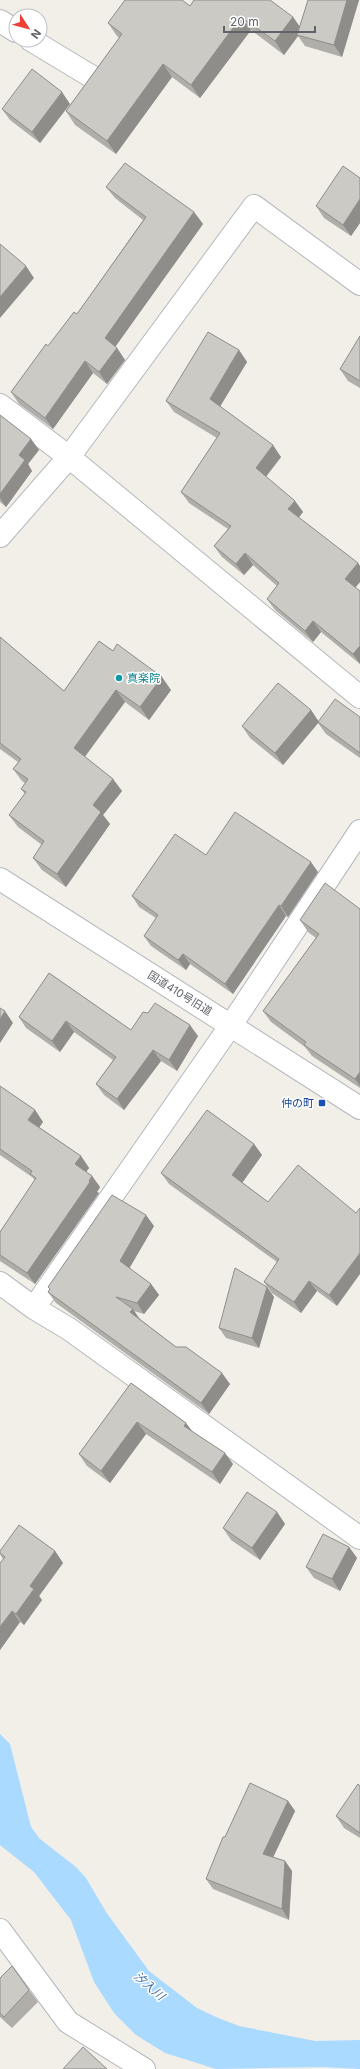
<svg xmlns="http://www.w3.org/2000/svg" width="360" height="2069" font-family="Inter,'Noto Sans JP',sans-serif">
	<style>
		.water { fill: #aadaff }
		.lines { fill: none; stroke-linecap: round; stroke-linejoin: round }
		.minor-casing { stroke: #b5b8bc; stroke-width: 24 }
		.minor { stroke: #fff; stroke-width: 22 }
		.wall { fill: #afaea9 }
		.shaded-wall { fill: #8f8d8a }
		.building { fill: #cccac5; stroke: #8f8d8a }
		.culture-dot { fill: #0f9aa8; stroke: #fff; stroke-width: 1.5 }
		.transit-dot { fill: #1a4fb4; stroke: #fff; stroke-width: 1.5 }
		.labels { text-anchor: middle; stroke-width: 3; stroke-linejoin: round; paint-order: stroke }
		.culture-label { font-size: 11px; fill: #0d838f; stroke: #fff; text-anchor: start }
		.street-label { font-size: 11px; fill: #5f6368; stroke: #fff }
		.transit-label { font-size: 11px; fill: #164399; stroke: #fff; text-anchor: end }
		.water-label { font-size: 12px; font-style: italic; fill: #4174aa; stroke: #fff }
	</style>
	<rect width="100%" height="100%" fill="#f1efe8"/>
	<path class="water" d="M 0,1734 L 10,1744 L 31,1827 L 40,1839 L 76,1867 L 86,1878 L 106,1912 L 149,1971 L 197,2008 L 216,2017 L 239,2026 L 315,2041 L 360,2040 L 360,2069 L 323,2067 L 216,2069 L 165,2053 L 136,2035 L 114,2013 L 94,1982 L 71,1920 L 34,1872 L 0,1845 Z"/>
	<g class="lines">
		<defs>
			<path id="minor" d="M 0,21 L 16,31
				M 31,40 L 94,78
				M 0,405 L 69,457 L 360,697
				M 0,536 L 69,457 L 254,206 L 360,284
				M 0,879 L 360,1108
				M 0,1283 L 34,1308 L 69,1329 L 360,1538
				M 34,1308 L 231,1025 L 360,831
				M 0,1930 L 68,2022 L 144,2069"/>
		</defs>
		<use href="#minor" class="minor-casing"/>
		<use href="#minor" class="minor"/>
	</g>
	<path class="wall" d="M 308,0 L 359,0 L 342,57 L 305,46 L 298,36 L 284,55 L 251,30 L 200,98 L 172,77 L 116,154 L 75,125 L 66,111 L 119,38 L 117,36 L 108,23 L 190,6 L 293,17 L 300,27 Z
		M 70,104 L 40,143 L 10,120 L 2,109 Z
		M 360,178 L 360,223 L 351,236 L 324,218 L 316,206 Z
		M 106,187 L 194,212 L 203,224 L 115,347 L 117,348 L 125,360 L 107,384 L 93,373 L 53,429 L 19,404 L 11,392 L 48,346 L 77,314 L 143,220 L 115,198 Z
		M 360,336 L 360,388 L 348,381 L 340,369 Z
		M 239,350 L 247,362 L 220,406 L 281,457 L 266,477 L 295,501 L 303,512 L 299,517 L 360,582 L 355,588 L 360,591 L 360,664 L 321,632 L 313,642 L 275,610 L 267,599 L 277,586 L 253,565 L 244,575 L 222,557 L 214,546 L 228,529 L 189,503 L 181,492 L 217,438 L 174,412 L 166,401 Z
		M 0,415 L 31,439 L 39,450 L 28,464 L 32,471 L 6,507 L 0,502 Z
		M 0,637 L 64,691 L 99,641 L 171,690 L 149,720 L 125,702 L 85,757 L 113,779 L 122,791 L 103,815 L 110,824 L 66,887 L 42,870 L 33,858 L 42,845 L 18,827 L 9,815 L 25,794 L 21,789 L 25,783 L 22,781 L 13,769 L 18,762 L 0,749 Z
		M 311,710 L 318,721 L 360,717 L 360,758 L 326,734 L 318,723 L 283,765 L 250,738 L 242,726 Z
		M 206,855 L 318,872 L 288,917 L 286,916 L 233,994 L 190,964 L 186,970 L 151,946 L 144,936 L 156,918 L 139,907 L 132,896 Z
		M 360,909 L 360,1088 L 312,1056 L 305,1047 L 271,1022 L 263,1011 L 316,938 L 308,932 L 300,920 Z
		M 49,973 L 131,1030 L 198,1036 L 177,1071 L 161,1061 L 124,1110 L 104,1095 L 96,1084 L 113,1060 L 74,1032 L 60,1052 L 26,1028 L 19,1017 Z
		M 0,1086 L 35,1110 L 43,1122 L 39,1127 L 81,1156 L 89,1168 L 86,1172 L 92,1176 L 100,1187 L 97,1192 L 99,1193 L 35,1284 L 0,1261 L 0,1232 L 35,1180 L 32,1177 L 0,1155 Z
		M 254,1144 L 262,1155 L 242,1182 L 268,1202 L 337,1306 L 317,1291 L 301,1313 L 272,1293 L 264,1282 L 277,1262 L 169,1184 L 161,1173 Z
		M 154,1226 L 129,1269 L 151,1284 L 159,1295 L 144,1314 L 134,1311 L 140,1319 L 176,1347 L 230,1384 L 209,1414 L 56,1303 L 48,1292 L 50,1289 L 48,1287 Z
		M 267,1287 L 274,1297 L 259,1348 L 226,1338 L 219,1328 Z
		M 131,1383 L 186,1423 L 192,1431 L 233,1464 L 220,1484 L 146,1434 L 110,1483 L 87,1466 L 79,1454 Z
		M 277,1512 L 285,1524 L 260,1560 L 231,1540 L 223,1528 Z
		M 349,1547 L 357,1558 L 340,1591 L 314,1578 L 306,1567 Z
		M 0,1551 L 55,1551 L 63,1563 L 39,1596 L 42,1600 L 24,1625 L 20,1622 L 0,1650 L 3,1559 L 0,1554 Z
		M 360,1786 L 360,1838 L 344,1828 L 336,1816 Z
		M 288,1801 L 295,1811 L 273,1857 L 285,1861 L 292,1871 L 289,1920 L 213,1889 L 206,1879 L 225,1837 Z
		M 0,1978 L 29,1990 L 38,2002 L 12,2028 L 0,2017 Z"/>
	<path class="shaded-wall" d="M 347,0 L 359,0 L 342,57 L 334,45 Z
		M 241,17 L 251,30 L 200,98 L 191,85 Z
		M 293,17 L 302,30 L 297,35 L 298,36 L 284,55 L 275,41 Z
		M 163,64 L 172,77 L 116,154 L 107,141 Z
		M 62,92 L 70,104 L 40,143 L 32,132 Z
		M 360,199 L 360,223 L 351,236 L 343,225 Z
		M 194,212 L 203,224 L 113,350 L 105,338 Z
		M 26,266 L 34,278 L 0,318 L 0,297 Z
		M 117,348 L 125,360 L 107,384 L 99,372 Z
		M 239,350 L 247,362 L 218,410 L 210,399 Z
		M 85,361 L 93,373 L 53,429 L 45,418 Z
		M 31,439 L 39,450 L 28,464 L 32,471 L 6,507 L 0,498 L 0,494 L 19,455 Z
		M 273,445 L 281,457 L 264,479 L 256,468 Z
		M 295,501 L 303,512 L 296,521 L 288,509 Z
		M 245,553 L 253,565 L 244,575 L 236,564 Z
		M 358,563 L 360,566 L 360,582 L 353,590 L 345,579 Z
		M 313,621 L 321,632 L 313,642 L 305,631 Z
		M 360,646 L 360,664 L 353,654 Z
		M 162,677 L 171,690 L 149,720 L 140,707 Z
		M 116,690 L 125,702 L 82,760 L 74,748 Z
		M 311,710 L 319,722 L 283,765 L 275,753 Z
		M 113,779 L 122,791 L 103,815 L 110,824 L 66,887 L 57,874 L 93,805 Z
		M 311,862 L 318,872 L 288,917 L 281,906 Z
		M 279,905 L 286,916 L 233,994 L 225,984 Z
		M 183,954 L 190,964 L 186,970 L 178,960 Z
		M 5,1011 L 13,1023 L 0,1043 L 0,1019 Z
		M 66,1021 L 74,1032 L 60,1052 L 52,1041 Z
		M 190,1025 L 198,1036 L 177,1071 L 169,1060 Z
		M 153,1050 L 161,1061 L 124,1110 L 117,1099 Z
		M 360,1072 L 360,1086 L 355,1079 Z
		M 35,1110 L 43,1122 L 36,1132 L 28,1120 Z
		M 254,1144 L 262,1155 L 240,1186 L 232,1175 Z
		M 81,1156 L 89,1168 L 83,1176 L 75,1164 Z
		M 92,1176 L 100,1187 L 97,1192 L 99,1193 L 35,1284 L 27,1273 Z
		M 146,1215 L 154,1226 L 127,1272 L 120,1261 Z
		M 360,1253 L 360,1274 L 337,1306 L 329,1295 Z
		M 309,1281 L 317,1291 L 301,1313 L 294,1302 Z
		M 151,1284 L 159,1295 L 144,1314 L 137,1303 Z
		M 267,1287 L 274,1297 L 259,1348 L 252,1338 Z
		M 133,1309 L 140,1320 L 130,1312 Z
		M 222,1373 L 230,1384 L 209,1414 L 201,1403 Z
		M 137,1422 L 146,1434 L 110,1483 L 101,1471 Z
		M 186,1423 L 194,1434 L 184,1426 Z
		M 225,1453 L 233,1464 L 220,1484 L 212,1472 Z
		M 277,1512 L 285,1524 L 260,1560 L 252,1548 Z
		M 349,1547 L 357,1558 L 340,1591 L 332,1579 Z
		M 55,1551 L 63,1563 L 39,1596 L 42,1600 L 24,1625 L 16,1614 L 30,1586 Z
		M 12,1611 L 20,1622 L 0,1650 L 0,1627 Z
		M 288,1801 L 295,1811 L 270,1864 L 263,1854 Z
		M 285,1861 L 292,1871 L 289,1920 L 282,1909 Z"/>
	<path class="building" d="M 125,0 L 182,0 L 190,6 L 194,0 L 270,0 L 293,17 L 275,41 L 241,17 L 191,85 L 163,64 L 107,141 L 66,111 L 122,34 L 108,23 Z
		M 308,0 L 347,0 L 334,45 L 297,35 Z
		M 32,69 L 62,92 L 32,132 L 2,109 Z
		M 125,163 L 194,212 L 105,338 L 117,348 L 99,372 L 85,361 L 45,418 L 11,392 L 46,344 L 48,346 L 74,312 L 77,314 L 146,217 L 106,187 Z
		M 343,166 L 360,178 L 360,199 L 343,225 L 316,206 Z
		M 0,244 L 26,266 L 0,297 Z
		M 208,332 L 239,350 L 210,399 L 273,445 L 256,468 L 295,501 L 288,509 L 358,563 L 345,579 L 360,591 L 360,646 L 353,654 L 313,621 L 305,631 L 267,599 L 279,583 L 245,553 L 236,564 L 214,546 L 231,526 L 181,492 L 220,433 L 166,401 Z
		M 360,336 L 360,381 L 340,369 Z
		M 0,415 L 31,439 L 19,455 L 25,460 L 0,494 Z
		M 0,637 L 64,691 L 99,641 L 113,651 L 117,644 L 162,677 L 140,707 L 116,690 L 74,748 L 113,779 L 93,805 L 101,812 L 57,874 L 33,858 L 44,841 L 9,815 L 26,792 L 21,789 L 28,779 L 13,769 L 21,759 L 0,743 Z
		M 278,683 L 311,710 L 275,753 L 242,726 Z
		M 335,699 L 360,717 L 360,753 L 318,722 Z
		M 235,812 L 311,862 L 281,906 L 279,905 L 225,984 L 183,954 L 178,960 L 144,936 L 158,915 L 132,896 L 175,834 L 206,855 Z
		M 325,883 L 360,909 L 360,1072 L 355,1079 L 304,1045 L 306,1042 L 263,1011 L 319,934 L 300,920 Z
		M 49,973 L 131,1030 L 143,1012 L 148,1013 L 155,1003 L 190,1025 L 169,1060 L 153,1050 L 117,1099 L 96,1084 L 116,1057 L 66,1021 L 52,1041 L 19,1017 Z
		M 0,1008 L 5,1011 L 0,1019 Z
		M 0,1086 L 35,1110 L 28,1120 L 81,1156 L 75,1164 L 92,1176 L 89,1181 L 90,1182 L 27,1273 L 0,1255 L 0,1232 L 36,1178 L 30,1174 L 32,1171 L 0,1149 Z
		M 207,1110 L 254,1144 L 232,1175 L 268,1202 L 298,1165 L 356,1213 L 360,1208 L 360,1253 L 329,1295 L 309,1281 L 294,1302 L 264,1282 L 279,1259 L 161,1173 Z
		M 112,1195 L 146,1215 L 120,1261 L 151,1284 L 137,1303 L 116,1297 L 133,1309 L 130,1312 L 176,1347 L 186,1347 L 222,1373 L 201,1403 L 48,1292 L 50,1289 L 48,1287 Z
		M 235,1268 L 267,1287 L 252,1338 L 219,1328 Z
		M 131,1383 L 186,1423 L 184,1426 L 225,1453 L 212,1472 L 137,1422 L 101,1471 L 79,1454 Z
		M 247,1492 L 277,1512 L 252,1548 L 223,1528 Z
		M 19,1525 L 55,1551 L 30,1586 L 34,1589 L 16,1614 L 12,1611 L 0,1627 L 0,1563 L 5,1557 L 0,1553 L 0,1551 Z
		M 323,1534 L 349,1547 L 332,1579 L 306,1567 Z
		M 250,1783 L 288,1801 L 263,1854 L 285,1861 L 282,1909 L 206,1879 L 223,1837 L 225,1837 Z
		M 358,1784 L 360,1786 L 360,1833 L 336,1816 Z
		M 12,1966 L 29,1990 L 4,2017 L 0,2013 L 0,1978 Z
		M 83,2047 L 107,2069 L 63,2069 Z"/>
	<circle class="culture-dot" cx="119" cy="678" r="4"/>
	<rect class="transit-dot" x="318" y="1099" width="8" height="8" rx="2"/>
	<g class="labels">
		<g class="culture-label">
			<text x="127" y="682">真楽院</text>
		</g>
		<g class="street-label">
			<text transform="translate(180 993) rotate(32)" y="4">国道410号旧道</text>
		</g>
		<g class="transit-label">
			<text x="314" y="1107">仲の町</text>
		</g>
		<g class="water-label">
			<text transform="translate(149 1986) rotate(41)" y="4">汐入川</text>
		</g>
	</g>
	<g transform="translate(28 28) rotate(126)"><circle r="19" fill="#ffffff" stroke="#bfc1c3"/>
	<path d="M0-3L7 15L0 10L-7 15Z" fill="#ea4335"/>
	<text y="-6" font-size="11" font-weight="bold" text-anchor="middle" fill="#5f6368">N</text>
	</g>
	<path d="M224 26v6h91v-6" fill="none" stroke="#5f6368" stroke-width="2"/>
	<text x="230" y="26" font-size="12" fill="#5f6368" stroke="#ffffff" stroke-width="3" paint-order="stroke">20 m</text>
</svg>
